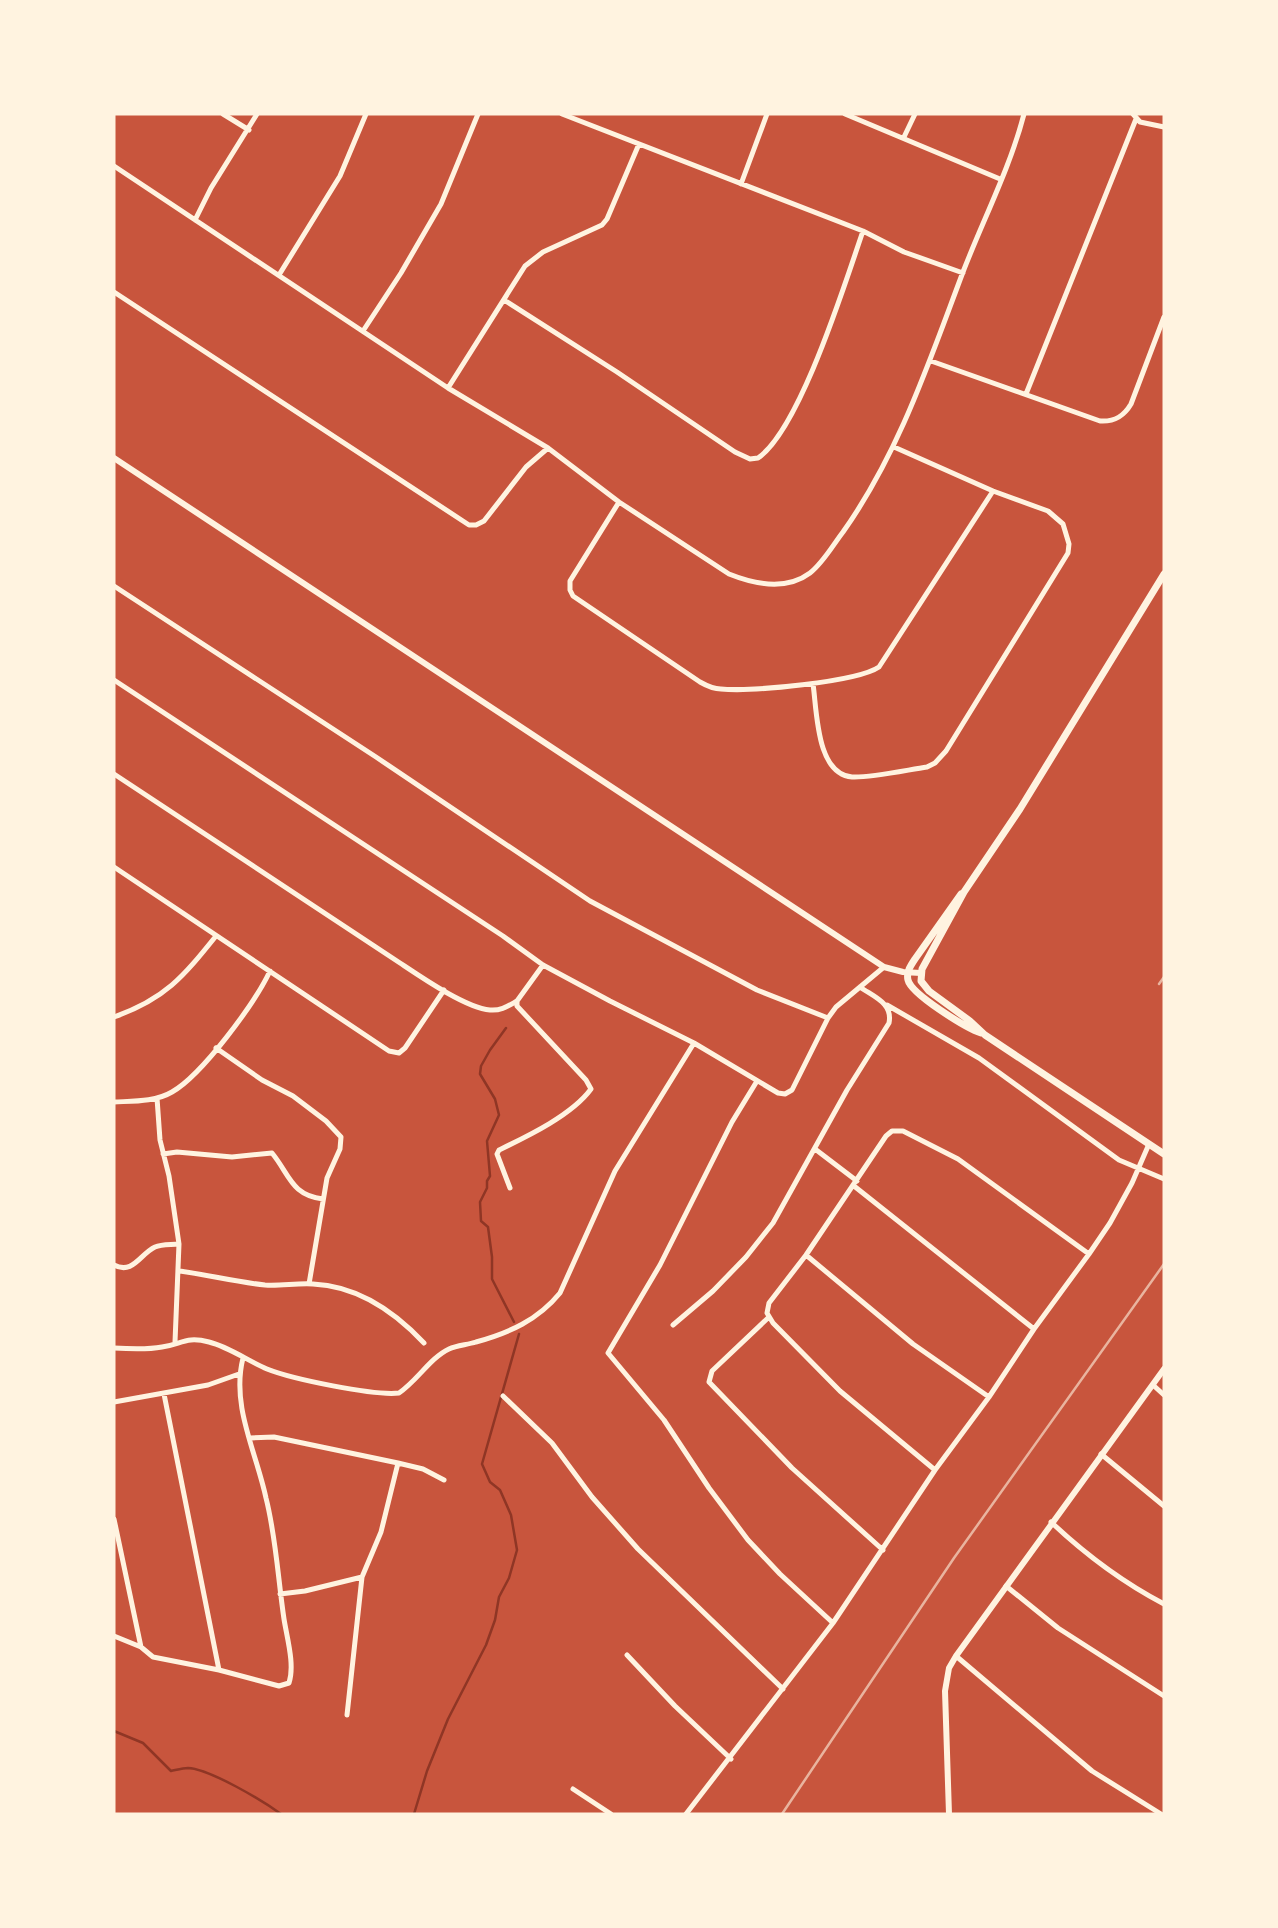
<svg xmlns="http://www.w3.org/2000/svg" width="1278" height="1928" font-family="'Alegreya Sans',sans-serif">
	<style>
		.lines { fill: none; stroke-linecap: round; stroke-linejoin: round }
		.stream { stroke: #8f3625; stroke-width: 2.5 }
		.minor { stroke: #fff3e0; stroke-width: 5 }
		.tertiary { stroke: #fff3e0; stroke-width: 6 }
		.secondary { stroke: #fff3e0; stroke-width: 7 }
		.rail { stroke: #e9b49f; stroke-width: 2.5 }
	</style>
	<rect width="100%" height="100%" fill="#c8553d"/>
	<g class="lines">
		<path class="stream" d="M 506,1028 L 490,1050 L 481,1066 L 480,1074 L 495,1099 L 499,1115 L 487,1141 L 490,1176 L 487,1181 L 487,1188 L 480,1202 L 481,1221 L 488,1227 L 492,1257 L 492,1279 L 514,1322
			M 114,1731 L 143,1743 L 171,1771 C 176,1770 183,1768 188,1768 C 210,1769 263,1801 281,1814
			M 414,1814 L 427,1771 L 448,1719 L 486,1645 L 495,1620 L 499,1597 L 509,1578 L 517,1550 L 511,1515 L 500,1490 L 490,1482 L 482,1464 L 519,1334"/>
		<path class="minor" d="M 223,114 L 249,130
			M 562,114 L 863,231 L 904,252 L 963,273
			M 845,114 L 1000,179
			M 1133,114 L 1140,122 L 1164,127
			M 904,137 L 915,114
			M 114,166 L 448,388 L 548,448 L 619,502 L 729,574 C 754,584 786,591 810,573 C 823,563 833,545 843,532 C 899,453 929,362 963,272 C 983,220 1010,168 1024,114
			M 741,184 L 767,114
			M 195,220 L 211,188 L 257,114
			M 279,275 L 340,176 L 366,114
			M 114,292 L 469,525 L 476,525 L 484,521 L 526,467 L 548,448
			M 504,300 L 617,372 L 735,452 L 750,459 L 758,458 C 800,429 845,283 863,231
			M 363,331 L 401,273 L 441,204 L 478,114
			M 931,361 L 1100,421 C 1115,422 1124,416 1131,404 L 1164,317
			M 448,388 L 525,266 L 543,252 L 602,225 L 607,219 L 639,144
			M 1026,394 L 1136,119
			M 619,502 L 570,581 L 570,590 L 573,596 L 700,682 C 707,686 713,689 721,689 C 750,692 857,682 879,667 L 993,491
			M 114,586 L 376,757 L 590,901 L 757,990 L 828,1018
			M 114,680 L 503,936 L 543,965 L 610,1001 L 694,1043 L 778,1093 L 785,1094 L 792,1090 L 828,1018 L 836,1007 L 884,967
			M 813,684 C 817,710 816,774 852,777 C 870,778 907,770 927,767 L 935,763 L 946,751 L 1068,553 L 1069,544 L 1063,524 L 1048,511 L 993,491 L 894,447
			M 114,774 L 400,963 C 421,977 466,1008 490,1010 C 501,1011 508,1006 517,1001
			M 114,867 L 389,1051 L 399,1053 L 405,1048 L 444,990
			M 887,1005 L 979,1058 L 1119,1160 L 1164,1179
			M 114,1017 C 165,999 183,977 216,936
			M 216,1048 L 262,1080 L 293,1096 L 326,1121 L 341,1137 L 340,1149 L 327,1178 L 309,1284
			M 757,1081 L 732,1122 L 660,1265 L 608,1353 L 664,1420 L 709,1488 L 748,1540 L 780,1574 L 833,1623
			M 157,1098 L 160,1140 L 169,1176 L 179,1244 L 175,1342
			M 114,1102 C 133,1101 155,1102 172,1092 C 202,1075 255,1003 270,971
			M 815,1149 L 857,1181
			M 163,1154 L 177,1152 L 232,1157 L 272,1153 C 290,1175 291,1195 323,1199
			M 854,1186 L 1034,1329
			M 510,1188 L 497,1154 L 499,1150 C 528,1136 572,1115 591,1089 L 586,1080 L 517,1006 L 517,1001 L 543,965
			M 806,1255 L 913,1344 L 989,1397
			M 114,1265 C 133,1275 140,1254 155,1247 C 162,1244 171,1245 179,1244
			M 180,1271 C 208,1275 236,1282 265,1285 C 281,1286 297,1283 313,1284 C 358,1286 394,1311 424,1343
			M 769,1317 L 712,1371 L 709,1382 L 792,1468 L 883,1550
			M 673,1325 L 713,1291 L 746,1257 L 773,1223 L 847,1090 L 889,1023 C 893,1003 874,997 860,987
			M 114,1348 C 130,1349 146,1350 162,1347 C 182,1344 186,1336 209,1342 C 229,1347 248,1361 267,1369 C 292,1379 374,1396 399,1393 C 417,1381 430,1358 449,1349 C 457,1345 467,1345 476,1342 C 509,1333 538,1320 560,1293 L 615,1171 L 694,1043
			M 1153,1385 L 1164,1395
			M 164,1394 L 219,1670
			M 503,1396 L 552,1443 L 592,1497 L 638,1549 L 783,1689
			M 114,1402 L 208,1385 L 239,1374
			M 250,1438 L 274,1437 L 398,1463 L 381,1532 L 362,1577 L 347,1715
			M 1101,1454 L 1164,1506
			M 398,1463 L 423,1469 L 444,1480
			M 935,1470 L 840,1391 L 773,1323 L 767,1313 L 769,1303 L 806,1255 L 886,1136 L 892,1131 L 903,1131 L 958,1159 L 1089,1254
			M 114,1519 L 141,1647
			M 1051,1522 C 1086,1555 1122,1582 1164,1604
			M 1006,1586 L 1058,1628 L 1164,1696
			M 280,1594 L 305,1591 L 362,1577
			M 114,1636 L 141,1647 L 153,1657 L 219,1670 L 279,1686 L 289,1683 C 295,1665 287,1638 284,1619 C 278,1579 276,1537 266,1498 C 256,1451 231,1406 243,1358
			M 627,1655 L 675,1706 L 731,1759
			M 956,1656 L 1092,1771 L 1161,1814
			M 573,1789 L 611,1814
			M 686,1814 L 833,1623 L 935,1470 L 989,1397 L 1034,1329 L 1089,1254 L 1110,1223 L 1132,1183 L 1149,1144"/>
		<path class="tertiary" d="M 114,458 L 884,967 L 903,972 L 921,973
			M 949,1814 L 945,1691 L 949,1668 L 956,1656 L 1164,1369"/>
		<path class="secondary" d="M 1164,574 L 1020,809 L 964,892 L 922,969 L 921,981 L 929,991 L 970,1021 L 985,1035 L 1164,1154
			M 961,894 L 915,959 C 911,965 906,972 908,980 C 911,994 966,1028 981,1033"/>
		<path class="rail" d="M 1159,984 L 1164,977
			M 782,1814 L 954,1558 L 1164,1264"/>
	</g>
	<rect width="1278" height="1928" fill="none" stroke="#fff3e0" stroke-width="231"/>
</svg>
